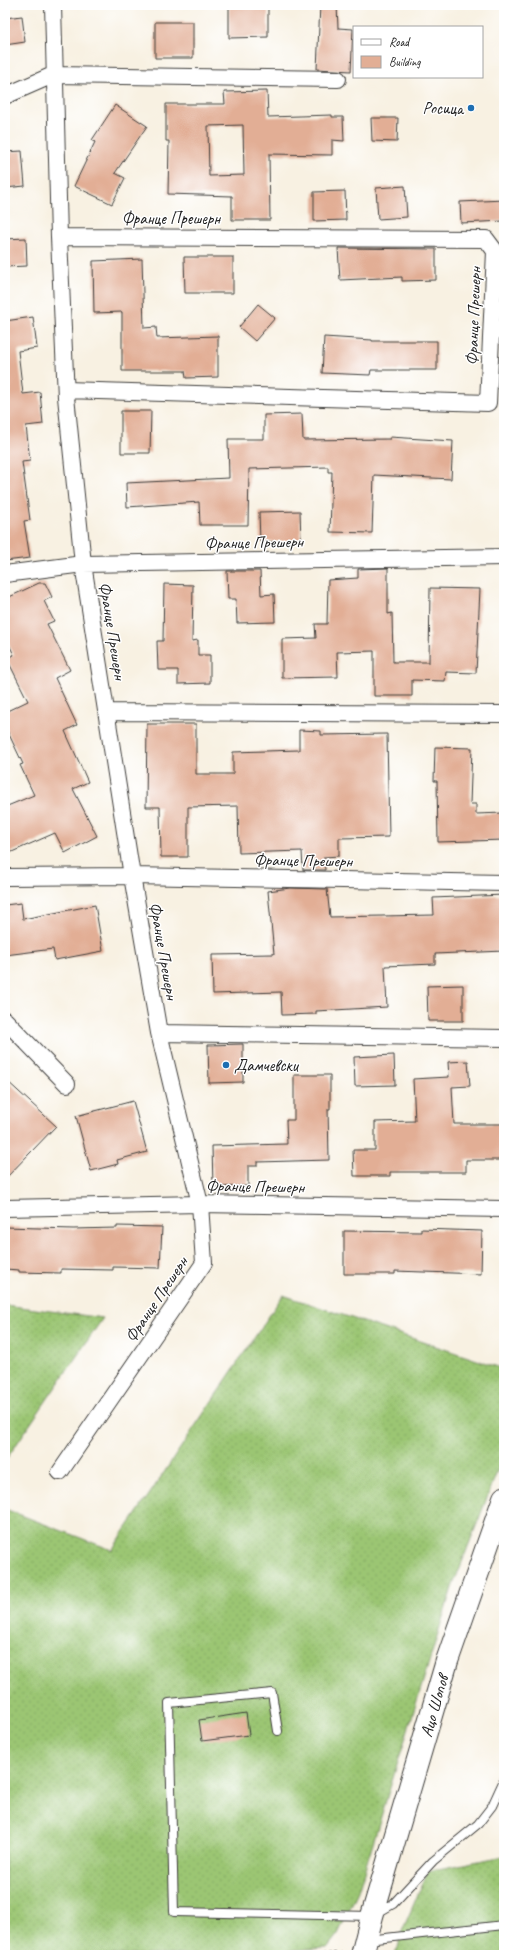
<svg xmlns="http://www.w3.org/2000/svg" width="509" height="1960" font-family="Caveat,sans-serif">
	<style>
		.grass { fill: url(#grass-dots); stroke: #5c7148 }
		.building { fill: #e2ae95; fill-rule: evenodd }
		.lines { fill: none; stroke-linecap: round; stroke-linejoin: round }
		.lane-casing { stroke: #3d3c3a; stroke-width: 10 }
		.street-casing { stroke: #3d3c3a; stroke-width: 18 }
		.secondary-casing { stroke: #3d3c3a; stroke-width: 24 }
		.path { stroke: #3d3c3a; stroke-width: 2.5; stroke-dasharray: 3 3; stroke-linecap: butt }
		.lane { stroke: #fff; stroke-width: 8 }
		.street { stroke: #fff; stroke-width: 16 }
		.secondary { stroke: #fff; stroke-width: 22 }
		.poi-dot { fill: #1f6fb2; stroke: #fff; stroke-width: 1.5 }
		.labels { text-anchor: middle; stroke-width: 3; stroke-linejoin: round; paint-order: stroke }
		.poi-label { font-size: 17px; fill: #1c1c1c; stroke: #fff; text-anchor: end }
		.street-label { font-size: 17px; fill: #1c1c1c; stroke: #fff }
	</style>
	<defs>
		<pattern id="grass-dots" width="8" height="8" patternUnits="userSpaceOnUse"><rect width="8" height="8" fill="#9bc673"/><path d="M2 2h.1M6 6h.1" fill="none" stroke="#85aa63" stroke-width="1.8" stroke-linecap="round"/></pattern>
	</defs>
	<rect width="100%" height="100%" fill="#fff"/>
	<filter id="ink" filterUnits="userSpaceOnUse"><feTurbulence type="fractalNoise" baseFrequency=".025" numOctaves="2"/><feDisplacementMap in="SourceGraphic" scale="8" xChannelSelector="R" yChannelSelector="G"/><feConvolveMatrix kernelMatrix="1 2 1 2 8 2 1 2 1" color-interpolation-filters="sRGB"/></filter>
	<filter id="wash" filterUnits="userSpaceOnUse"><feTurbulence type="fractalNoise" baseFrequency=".012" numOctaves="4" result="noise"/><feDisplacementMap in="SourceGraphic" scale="16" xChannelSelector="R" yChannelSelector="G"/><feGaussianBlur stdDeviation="0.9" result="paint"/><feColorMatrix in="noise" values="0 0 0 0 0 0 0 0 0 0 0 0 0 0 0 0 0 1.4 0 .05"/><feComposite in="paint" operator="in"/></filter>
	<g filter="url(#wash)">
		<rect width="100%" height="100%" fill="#f8f1e2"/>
		<path class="grass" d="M 283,1295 L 504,1369 L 504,1454 L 452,1588 L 358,1891 L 338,1934 L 327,1948 L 216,1955 L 5,1955 L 5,1509 L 112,1550 Z
			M 5,1305 L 103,1318 L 5,1461 Z
			M 504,1856 L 504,1955 L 395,1955 L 400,1936 L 428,1871 Z"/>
		<g id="blocks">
			<path class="building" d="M 229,5 L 268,5 L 268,37 L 229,38 Z
				M 320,5 L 337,5 L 338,28 L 353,29 L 351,71 L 317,69 Z
				M 22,16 L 25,42 L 5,45 L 5,18 Z
				M 155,22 L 193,22 L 193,58 L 155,58 Z
				M 267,91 L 268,117 L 332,115 L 332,117 L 343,117 L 344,141 L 332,140 L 332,155 L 269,154 L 270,220 L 232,220 L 232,196 L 168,194 L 169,141 L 166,141 L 166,104 L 225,104 L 224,92 ZM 243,125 L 244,175 L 209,176 L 208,126 Z
				M 115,105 L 147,126 L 115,173 L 125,178 L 112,204 L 74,186 L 95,142 L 92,140 Z
				M 371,118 L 398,118 L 397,142 L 372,141 Z
				M 22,151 L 25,186 L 5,188 L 5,152 Z
				M 405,186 L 407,217 L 378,219 L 376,188 Z
				M 345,191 L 346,220 L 314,221 L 314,192 Z
				M 504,200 L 504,221 L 461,223 L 460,202 Z
				M 26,238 L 27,266 L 5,267 L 5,239 Z
				M 338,248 L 436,249 L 436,280 L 402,281 L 402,277 L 340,280 Z
				M 184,257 L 233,257 L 233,293 L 185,293 Z
				M 142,259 L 144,328 L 156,327 L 157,338 L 218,336 L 218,377 L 186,378 L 185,371 L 122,371 L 122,312 L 94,313 L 93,261 Z
				M 258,304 L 275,318 L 255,341 L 239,327 Z
				M 33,317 L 37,348 L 18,351 L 23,394 L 40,392 L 43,424 L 26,426 L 30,461 L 22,462 L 30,520 L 24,521 L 30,558 L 5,561 L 5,321 Z
				M 324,337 L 372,340 L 372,341 L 437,341 L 437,370 L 371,370 L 370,375 L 322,373 Z
				M 121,411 L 151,411 L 150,453 L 121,453 Z
				M 302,414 L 303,440 L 390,439 L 390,437 L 453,441 L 451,479 L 374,475 L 372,533 L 330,532 L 332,472 L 328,472 L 328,467 L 249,469 L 248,525 L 200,525 L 199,502 L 127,507 L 126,483 L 229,478 L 228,439 L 264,439 L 264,415 Z
				M 300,511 L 301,541 L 260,542 L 259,512 Z
				M 388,568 L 388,614 L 392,613 L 393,662 L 429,662 L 430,588 L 480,589 L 476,673 L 446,672 L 445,681 L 412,680 L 412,696 L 374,696 L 374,651 L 337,652 L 338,677 L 282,678 L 282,639 L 316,638 L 315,624 L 327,624 L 328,580 L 358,578 L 358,569 Z
				M 227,571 L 260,571 L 261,595 L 274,594 L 275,622 L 237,623 L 236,599 L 228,599 Z
				M 39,583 L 45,583 L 52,597 L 44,601 L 54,621 L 47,624 L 70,670 L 55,678 L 77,725 L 65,731 L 88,782 L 73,789 L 97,836 L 65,853 L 55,833 L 5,855 L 5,807 L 34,795 L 20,765 L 23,764 L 5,726 L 5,712 L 28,701 L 7,659 L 14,655 L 5,636 L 5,599 Z
				M 164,584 L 193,585 L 192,641 L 198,640 L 198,655 L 210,655 L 210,683 L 178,684 L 178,670 L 158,670 L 157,641 L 163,641 Z
				M 147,724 L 196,724 L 196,774 L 233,774 L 233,752 L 299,750 L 299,730 L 321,731 L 321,735 L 387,734 L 389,837 L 339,838 L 339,856 L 324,857 L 325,870 L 303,870 L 302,851 L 239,853 L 238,806 L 188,807 L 188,857 L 161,857 L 160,807 L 146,807 Z
				M 435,747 L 472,748 L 470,804 L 476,804 L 476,814 L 504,813 L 504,840 L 438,842 L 437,781 L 434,781 Z
				M 290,888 L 327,889 L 330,917 L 434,915 L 433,898 L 504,895 L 504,951 L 435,954 L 435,964 L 385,966 L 387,1007 L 316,1011 L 316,1014 L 282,1015 L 281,992 L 213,994 L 212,955 L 274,954 L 268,891 Z
				M 21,903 L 23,919 L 95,905 L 103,951 L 55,960 L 53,949 L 5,955 L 5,905 Z
				M 463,985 L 463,1021 L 428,1021 L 427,986 Z
				M 243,1044 L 243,1082 L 209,1083 L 208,1045 Z
				M 394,1055 L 395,1085 L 355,1086 L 354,1057 Z
				M 468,1061 L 470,1086 L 452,1087 L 454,1124 L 504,1124 L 504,1160 L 466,1160 L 466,1172 L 390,1172 L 390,1176 L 354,1176 L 353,1150 L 375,1150 L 375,1122 L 415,1121 L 413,1079 L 449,1077 L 448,1062 Z
				M 294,1075 L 330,1075 L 330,1109 L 328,1109 L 329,1160 L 257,1162 L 257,1166 L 248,1166 L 248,1186 L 213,1187 L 212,1146 L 287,1144 L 286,1120 L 294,1120 Z
				M 5,1079 L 56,1126 L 5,1179 Z
				M 133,1101 L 147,1152 L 117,1160 L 118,1164 L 91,1171 L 76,1116 Z
				M 117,1226 L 162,1227 L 160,1268 L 113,1267 L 113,1270 L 61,1269 L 61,1273 L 19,1272 L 19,1270 L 5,1269 L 5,1227 L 73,1229 L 117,1228 Z
				M 421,1229 L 482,1231 L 481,1274 L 395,1271 L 395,1274 L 344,1274 L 344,1231 L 421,1232 Z
				M 246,1713 L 249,1735 L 202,1741 L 199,1720 Z"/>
		</g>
	</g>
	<g filter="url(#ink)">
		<use href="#blocks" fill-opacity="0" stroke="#3d3c3a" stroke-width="1"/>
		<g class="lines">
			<defs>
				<path id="lane" d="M 278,1731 L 272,1693 L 169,1703 L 174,1912 L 372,1916 L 393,1904 L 433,1861 L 478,1824 L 492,1806 L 504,1780
					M 367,1940 L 504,1925"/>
				<path id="street" d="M 53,5 L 59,237 L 66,397 L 83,564 L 132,876 L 159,1033 L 200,1204 L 204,1263 L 60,1472
					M 5,96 L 53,75 L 338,79
					M 59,237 L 486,239 L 495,251 L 488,403 L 66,390
					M 5,574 L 83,564 L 504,557
					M 107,712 L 504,714
					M 5,877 L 132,876 L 504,883
					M 5,1020 L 67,1084
					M 159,1033 L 504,1038
					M 5,1208 L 200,1204 L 504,1209"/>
				<path id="secondary" d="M 362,1955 L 372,1916 L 447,1661 L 504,1498"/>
			</defs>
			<use href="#lane" class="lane-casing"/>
			<use href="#street" class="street-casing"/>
			<use href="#secondary" class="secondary-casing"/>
			<path class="path" d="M 310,1955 L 342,1953"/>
			<use href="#lane" class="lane"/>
			<use href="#street" class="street"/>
			<use href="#secondary" class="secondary"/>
		</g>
	</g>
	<g class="poi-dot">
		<circle cx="471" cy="108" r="4"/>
		<circle cx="226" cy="1065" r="4"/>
	</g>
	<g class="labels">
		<g class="poi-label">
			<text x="463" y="114">Росица</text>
			<text x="234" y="1071" text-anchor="start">Дамчевски</text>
		</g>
		<g class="street-label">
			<text x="171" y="224">Францe Прешерн</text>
			<text transform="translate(473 316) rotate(-88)" y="6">Францe Прешерн</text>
			<text transform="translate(254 542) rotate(-1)" y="6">Франце Прешерн</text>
			<text transform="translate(113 631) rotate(81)" y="6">Францe Прешерн</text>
			<text transform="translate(303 860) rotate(1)" y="6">Франце Прешерн</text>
			<text transform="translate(164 951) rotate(80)" y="6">Францe Прешерн</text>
			<text transform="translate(255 1186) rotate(1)" y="6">Франце Прешерн</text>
			<text transform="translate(156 1299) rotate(-56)" y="6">Францe Прешерн</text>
			<text transform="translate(434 1706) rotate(-74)" y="6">Ацо Шопов</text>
		</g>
	</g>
	<rect width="509" height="1960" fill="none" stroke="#fff" stroke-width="20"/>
	<rect x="353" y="26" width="130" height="52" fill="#ffffff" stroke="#a4a4a4"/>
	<rect x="361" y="39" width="20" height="6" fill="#ffffff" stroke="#a4a4a4"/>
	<text x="389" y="46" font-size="12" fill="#1c1c1c">Road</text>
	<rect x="361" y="56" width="20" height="12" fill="#e2ae95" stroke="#a4a4a4"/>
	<text x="389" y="66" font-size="12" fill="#1c1c1c">Building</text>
</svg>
